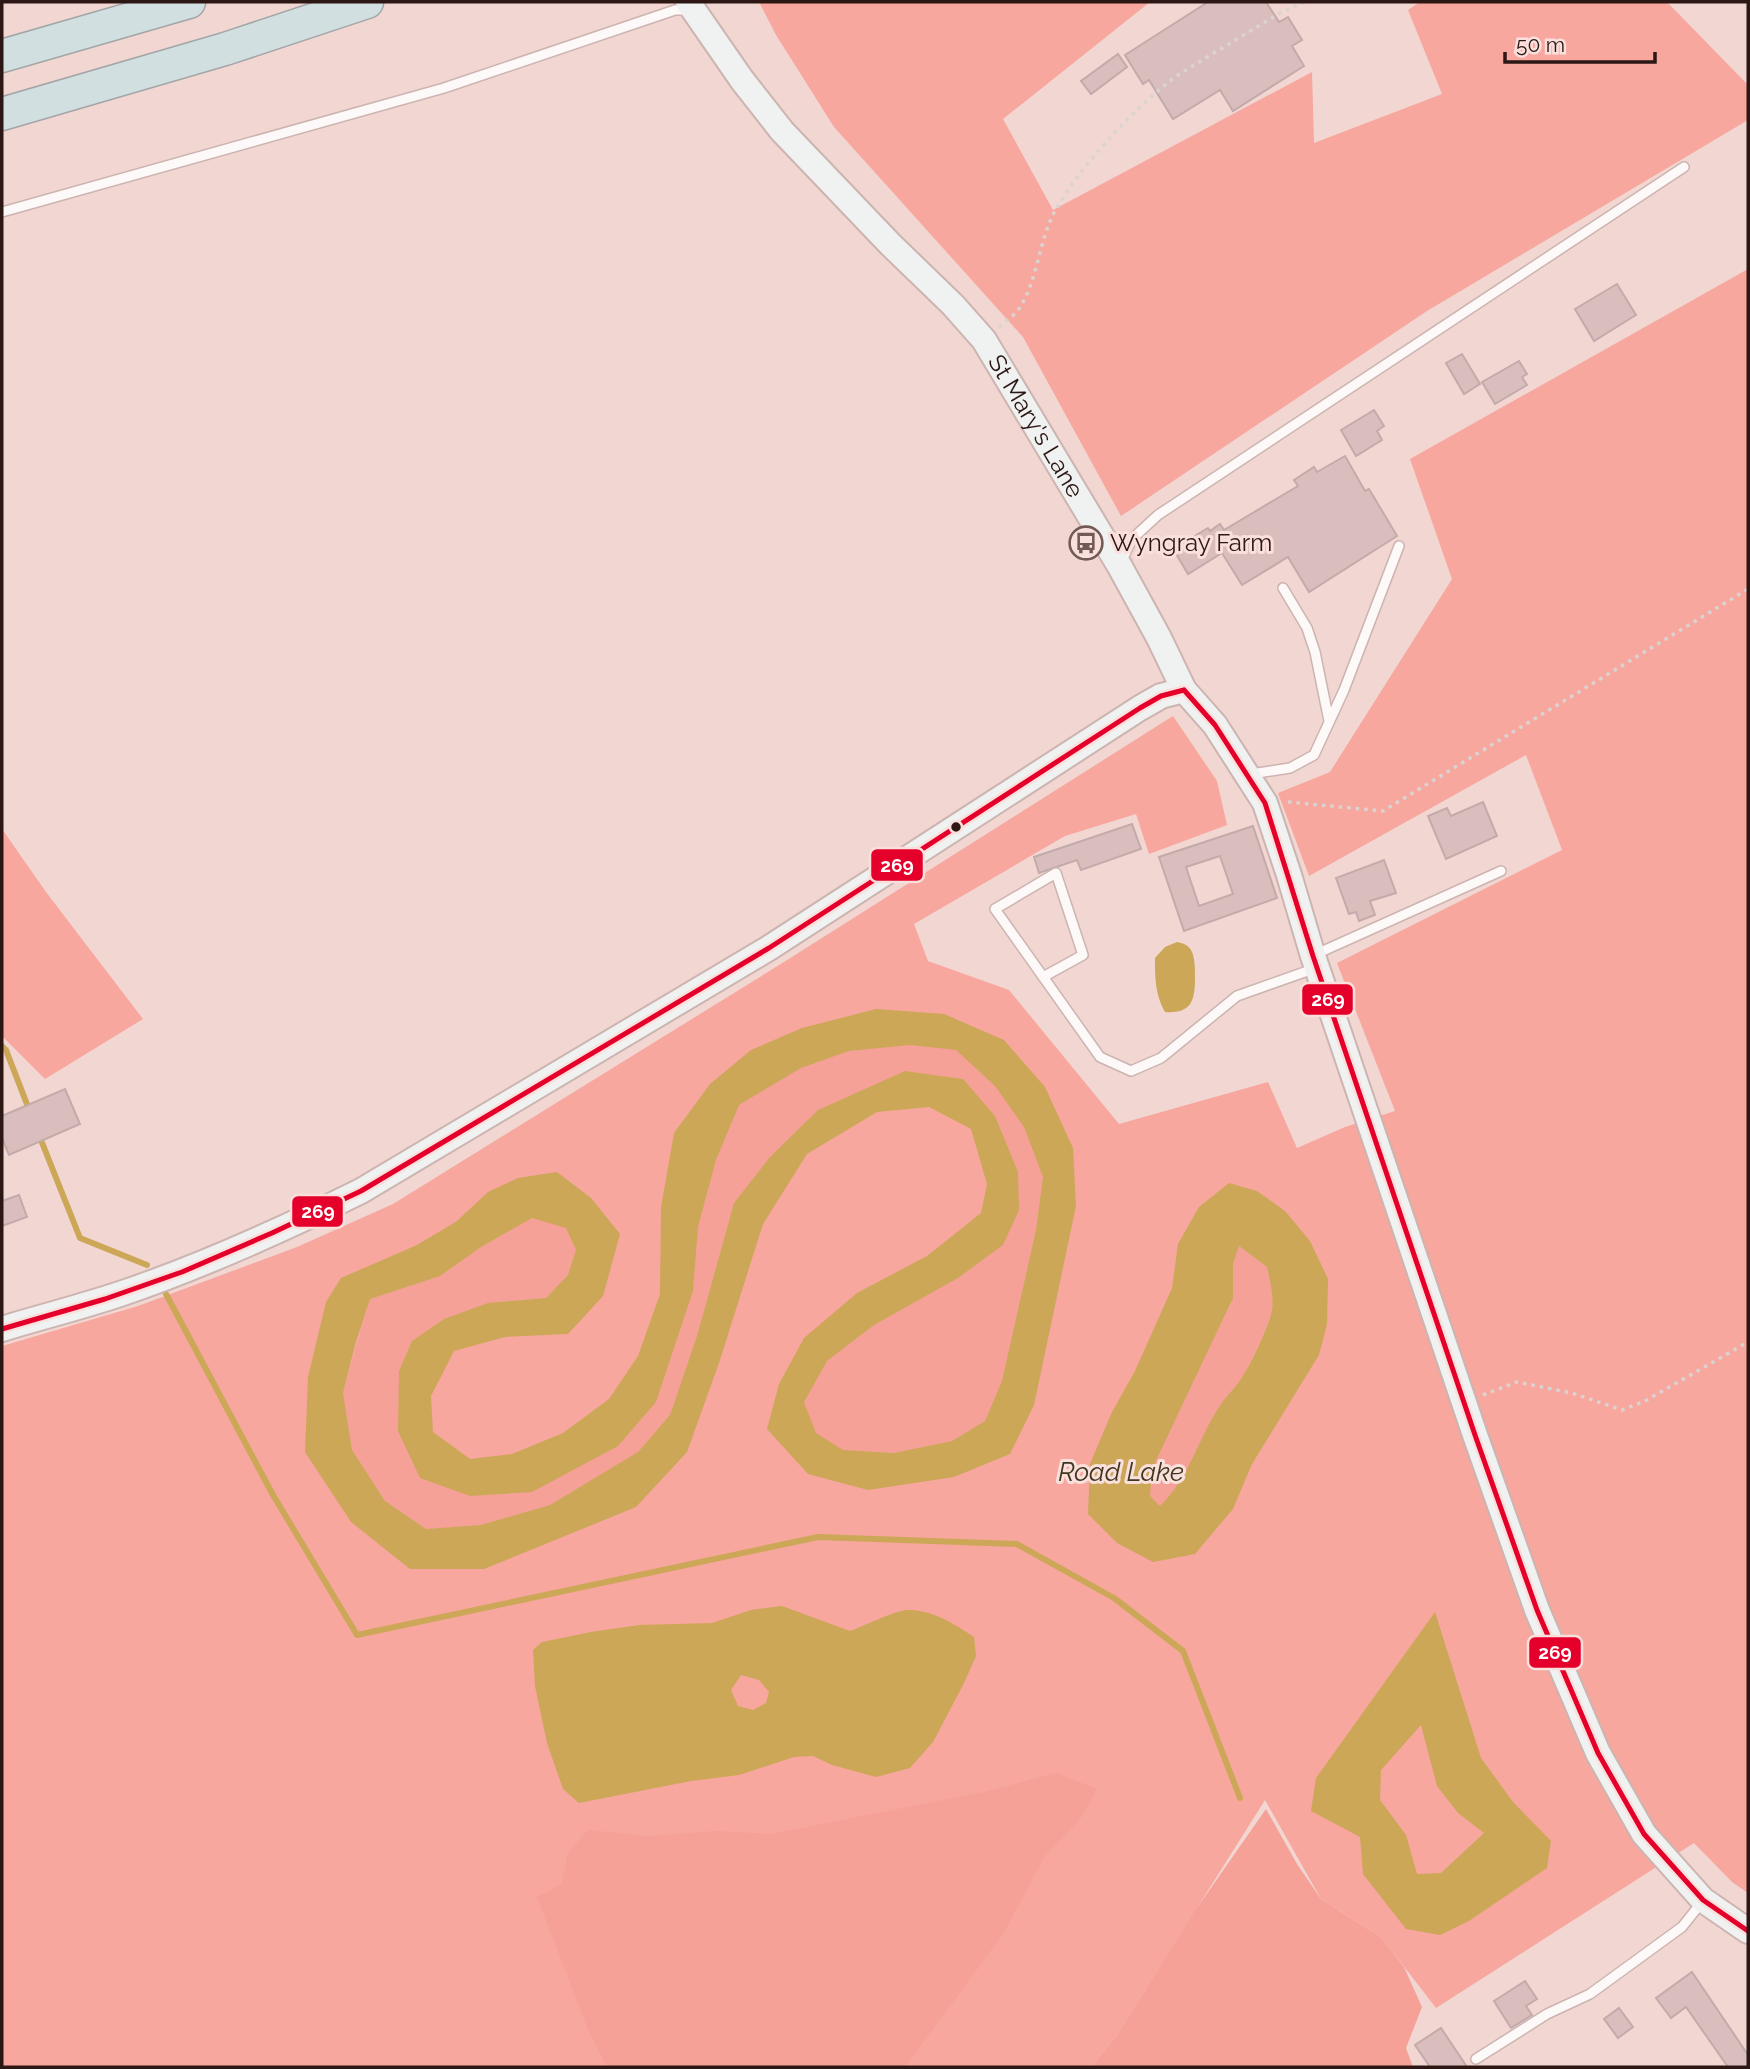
<svg xmlns="http://www.w3.org/2000/svg" width="1750" height="2069" font-family="Raleway,sans-serif">
	<style>
		.green { fill: #f7a79e }
		.forest { fill: #f5a198 }
		.water { fill: #cca757; fill-rule: evenodd }
		.lines { fill: none; stroke-linecap: round; stroke-linejoin: round }
		.stream { stroke: #cca757; stroke-width: 6 }
		.building { fill: #d9bebd; stroke: #c2abaa; stroke-width: 2; fill-rule: evenodd }
		.lane-casing { stroke: #ccb4b0; stroke-width: 12 }
		.secondary-casing { stroke: #ccb4b0; stroke-width: 28 }
		.highway-casing { stroke: #a2a6a7; stroke-width: 35 }
		.path { stroke: #dbd3d1; stroke-width: 3.5; stroke-dasharray: 3.5 5; stroke-linecap: butt }
		.lane { stroke: #fdf9f8; stroke-width: 9 }
		.secondary { stroke: #f0f1f1; stroke-width: 24 }
		.highway { stroke: #d2dfe1; stroke-width: 32 }
		.bus-1-casing { stroke: #fae0dc; stroke-width: 10 }
		.bus-1 { stroke: #e4002b; stroke-width: 5 }
		.bus-dot { fill: #2d1714; stroke: #fae0dc; stroke-width: 2.5 }
		.labels { text-anchor: middle; stroke-width: 6; stroke-linejoin: round; paint-order: stroke }
		.street-label { font-size: 24px; fill: #2d1714; stroke: #fae0dc }
		.poi-label { font-size: 24px; fill: #2d1714; stroke: #fae0dc; text-anchor: start }
		.water-label { font-size: 26px; font-style: italic; fill: #40361f; stroke: #fae0dc }
		.line-badge { stroke: #fae0dc; stroke-width: 2.5 }
		.badge-label { font-size: 19px; text-anchor: middle; font-weight: bold; fill: #fff }
	</style>
	<rect width="100%" height="100%" fill="#f2d6d2"/>
	<path class="green" d="M 759,2 L 1150,2 L 1003,119 L 1053,210 L 1312,72 L 1314,143 L 1442,94 L 1408,10 L 1420,2 L 1667,2 L 1748,85 L 1748,120 L 1427,311 L 1121,516 L 1023,337 L 834,127 L 776,35 Z
		M 1748,269 L 1748,1893 L 1732,1882 L 1694,1843 L 1436,2008 L 1382,1938 L 1321,1899 L 1265,1800 L 1117,2035 L 1091,2067 L 2,2067 L 2,1346 L 138,1306 L 297,1247 L 393,1204 L 784,962 L 1173,716 L 1217,781 L 1227,825 L 1149,854 L 1136,814 L 1065,836 L 914,924 L 928,961 L 1009,990 L 1119,1124 L 1268,1082 L 1297,1148 L 1345,1127 L 1395,1111 L 1337,963 L 1562,850 L 1526,755 L 1309,876 L 1278,793 L 1330,772 L 1452,579 L 1410,459 Z
		M 2,829 L 46,892 L 143,1019 L 45,1079 L 2,1036 Z"/>
	<path class="forest" d="M 910,1045 L 956,1050 L 996,1086 L 1024,1127 L 1043,1177 L 1036,1230 L 1002,1381 L 985,1421 L 952,1441 L 894,1453 L 843,1450 L 816,1433 L 804,1402 L 827,1361 L 874,1325 L 958,1278 L 1003,1245 L 1018,1172 L 995,1116 L 963,1079 L 905,1071 L 734,1203 L 697,1336 L 670,1415 L 638,1452 L 550,1505 L 481,1525 L 426,1529 L 385,1501 L 352,1450 L 343,1393 L 370,1299 L 440,1276 L 481,1247 L 532,1218 L 566,1227 L 576,1250 L 568,1275 L 546,1298 L 488,1303 L 444,1319 L 412,1341 L 420,1478 L 618,1446 L 693,1291 L 698,1227 L 716,1160 L 739,1105 L 801,1068 L 849,1051 Z
		M 1238,1246 L 1267,1267 L 1272,1292 L 1272,1311 L 1261,1339 L 1244,1375 L 1221,1404 L 1203,1436 L 1189,1469 L 1175,1491 L 1161,1506 L 1150,1496 L 1152,1469 L 1233,1298 L 1233,1264 Z
		M 1056,1773 L 1097,1789 L 1079,1821 L 1045,1856 L 1003,1934 L 905,2067 L 607,2067 L 587,2027 L 537,1897 L 562,1884 L 568,1852 L 588,1830 L 648,1836 L 717,1831 L 771,1834 L 984,1792 Z
		M 1266,1809 L 1297,1864 L 1321,1899 L 1382,1938 L 1404,1967 L 1422,2007 L 1406,2048 L 1413,2067 L 1091,2067 L 1117,2035 L 1194,1912 Z"/>
	<path class="water" d="M 1177,942 C 1183,943 1188,945 1191,950 C 1195,957 1195,969 1195,978 C 1195,1001 1191,1014 1165,1012 C 1155,995 1155,977 1155,958 L 1165,947 Z
		M 876,1009 L 944,1014 L 1004,1040 L 1045,1087 L 1073,1148 L 1076,1206 L 1034,1405 L 1010,1454 L 954,1477 L 868,1490 L 808,1474 L 767,1429 L 779,1384 L 804,1338 L 857,1293 L 927,1256 L 981,1213 L 987,1184 L 971,1129 L 929,1107 L 877,1112 L 807,1154 L 763,1224 L 719,1363 L 687,1452 L 636,1507 L 484,1569 L 410,1569 L 351,1522 L 305,1452 L 308,1377 L 326,1302 L 341,1278 L 417,1245 L 457,1221 L 488,1192 L 518,1178 L 557,1172 L 591,1198 L 620,1234 L 603,1296 L 568,1334 L 505,1337 L 454,1351 L 431,1396 L 433,1432 L 470,1459 L 512,1454 L 563,1433 L 609,1399 L 638,1356 L 660,1294 L 661,1207 L 674,1133 L 710,1084 L 751,1050 L 802,1028 ZM 910,1045 L 956,1050 L 995,1086 L 1024,1127 L 1043,1177 L 1036,1230 L 1002,1381 L 985,1421 L 952,1441 L 894,1453 L 843,1450 L 816,1433 L 804,1402 L 827,1361 L 874,1325 L 958,1278 L 1003,1245 L 1019,1210 L 1018,1172 L 995,1116 L 963,1079 L 905,1071 L 818,1110 L 770,1157 L 734,1203 L 697,1336 L 670,1415 L 638,1452 L 550,1505 L 481,1525 L 426,1529 L 385,1501 L 352,1450 L 343,1393 L 355,1345 L 370,1299 L 440,1276 L 481,1247 L 532,1218 L 566,1228 L 576,1250 L 568,1275 L 546,1298 L 488,1303 L 444,1319 L 412,1341 L 399,1371 L 398,1431 L 420,1478 L 470,1496 L 532,1492 L 618,1446 L 656,1402 L 693,1291 L 698,1227 L 716,1160 L 739,1105 L 801,1068 L 849,1051 Z
		M 1229,1183 L 1257,1191 L 1285,1211 L 1310,1241 L 1328,1279 L 1327,1324 L 1319,1355 L 1252,1464 L 1233,1509 L 1195,1554 L 1153,1562 L 1117,1543 L 1088,1514 L 1090,1464 L 1112,1412 L 1135,1371 L 1172,1288 L 1178,1244 L 1199,1207 ZM 1239,1246 L 1267,1267 C 1270,1281 1274,1296 1272,1310 C 1270,1323 1252,1362 1244,1374 C 1238,1385 1228,1394 1221,1404 C 1198,1438 1190,1477 1160,1506 L 1150,1496 L 1152,1469 L 1233,1298 L 1233,1264 Z
		M 782,1606 L 850,1631 C 864,1626 894,1611 907,1610 C 931,1609 955,1624 974,1637 L 976,1656 L 964,1683 L 933,1742 L 910,1768 L 876,1777 L 832,1765 L 813,1756 L 794,1757 L 739,1775 L 691,1781 L 579,1803 L 563,1789 L 547,1743 L 535,1686 L 533,1650 L 542,1642 L 591,1632 L 639,1625 L 712,1623 L 751,1610 ZM 741,1675 L 759,1680 L 769,1692 L 766,1703 L 753,1710 L 738,1706 L 731,1690 Z
		M 1435,1612 L 1481,1758 L 1513,1802 L 1551,1841 L 1547,1868 L 1469,1921 L 1440,1935 L 1406,1929 L 1363,1874 L 1360,1837 L 1311,1811 L 1316,1778 ZM 1421,1725 L 1437,1786 L 1458,1813 L 1484,1833 L 1441,1873 L 1417,1874 L 1406,1835 L 1380,1800 L 1381,1770 Z"/>
	<g class="lines">
		<path class="stream" d="M 2,1046 L 6,1050 L 30,1112
			M 39,1135 L 80,1238 L 147,1265
			M 166,1294 L 273,1495 L 357,1635 L 818,1537 L 1017,1544 L 1114,1598 L 1183,1651 L 1240,1798"/>
	</g>
	<path class="building" d="M 1208,2 L 1266,2 L 1279,22 L 1288,17 L 1302,40 L 1292,46 L 1304,66 L 1233,111 L 1220,90 L 1173,119 L 1149,80 L 1143,84 L 1125,55 Z
		M 1118,54 L 1127,67 L 1091,94 L 1081,81 Z
		M 1617,284 L 1636,315 L 1594,341 L 1575,309 Z
		M 1462,354 L 1480,384 L 1464,394 L 1446,363 Z
		M 1519,361 L 1527,374 L 1522,377 L 1527,385 L 1495,404 L 1482,382 Z
		M 1374,410 L 1384,426 L 1377,431 L 1382,440 L 1356,456 L 1341,430 Z
		M 1345,456 L 1365,491 L 1369,489 L 1397,536 L 1309,592 L 1288,557 L 1242,585 L 1222,553 L 1188,574 L 1175,552 L 1180,549 L 1178,546 L 1208,528 L 1210,531 L 1220,524 L 1224,530 L 1298,486 L 1294,480 L 1314,467 L 1317,472 Z
		M 1483,802 L 1497,836 L 1446,859 L 1428,816 L 1447,808 L 1451,816 Z
		M 1132,824 L 1141,849 L 1081,870 L 1077,860 L 1039,873 L 1034,857 Z
		M 1253,826 L 1277,898 L 1184,931 L 1159,857 ZM 1220,856 L 1233,894 L 1199,906 L 1186,867 Z
		M 1384,860 L 1396,893 L 1370,901 L 1375,915 L 1359,921 L 1356,912 L 1349,914 L 1336,878 Z
		M 65,1089 L 80,1124 L 9,1155 L 2,1138 L 2,1116 Z
		M 19,1195 L 27,1217 L 2,1226 L 2,1201 Z
		M 1692,1972 L 1748,2055 L 1748,2067 L 1728,2067 L 1686,2007 L 1671,2018 L 1656,1998 Z
		M 1525,1981 L 1537,1999 L 1526,2006 L 1532,2015 L 1511,2028 L 1494,2001 Z
		M 1619,2008 L 1633,2027 L 1618,2038 L 1604,2019 Z
		M 1441,2028 L 1467,2067 L 1430,2067 L 1415,2045 Z"/>
	<g class="lines">
		<defs>
			<path id="lane" d="M 2,212 L 444,88 L 675,10 L 689,10
				M 1121,562 L 1132,539 L 1158,515 L 1684,167
				M 1283,588 L 1307,628 L 1315,652 L 1329,721
				M 1251,774 L 1290,768 L 1314,755 L 1344,690 L 1399,546
				M 1314,955 L 1501,871
				M 1043,977 L 1083,955 L 1056,873 L 995,909 L 1100,1057 L 1131,1071 L 1161,1058 L 1237,996 L 1316,968
				M 1476,2059 L 1547,2014 L 1590,1994 L 1682,1927 L 1702,1902"/>
			<g id="secondary">
				<path id="s1" d="M 688,2 L 742,80 L 782,131 L 890,244 L 953,305 L 984,340 L 1119,565 L 1159,638 L 1184,690 L 1215,725 L 1265,803 L 1289,875 L 1313,956 L 1475,1435 L 1537,1610 L 1598,1753 L 1644,1834 L 1703,1900 L 1748,1931"/>
				<path d="M 2,1329 C 41,1317 81,1307 120,1294 C 203,1266 282,1230 361,1191 L 769,948 L 1140,708 L 1161,696 L 1184,690"/>
			</g>
			<path id="highway" d="M 2,56 L 189,2
				M 2,114 L 225,49 L 367,2"/>
		</defs>
		<use href="#lane" class="lane-casing"/>
		<use href="#secondary" class="secondary-casing"/>
		<use href="#highway" class="highway-casing"/>
		<path class="path" d="M 999,327 C 1007,320 1017,314 1022,304 C 1037,278 1039,245 1052,217 C 1073,173 1140,101 1181,73 L 1280,13 L 1305,2
			M 1288,802 L 1383,811 L 1748,589
			M 1483,1395 L 1517,1382 L 1572,1393 L 1622,1410 L 1645,1401 L 1748,1342"/>
		<use href="#lane" class="lane"/>
		<use href="#secondary" class="secondary"/>
		<use href="#highway" class="highway"/>
		<defs>
			<path id="bus-1" d="M 1184,690 L 1215,725 L 1265,803 L 1313,956 L 1475,1435 L 1537,1610 L 1598,1753 L 1644,1834 L 1703,1900 L 1748,1931
				M 2,1329 L 105,1299 L 182,1272 L 272,1233 L 361,1191 L 769,948 L 1140,708 L 1161,696 L 1184,690"/>
		</defs>
		<use href="#bus-1" class="bus-1-casing"/>
		<use href="#bus-1" class="bus-1"/>
	</g>
	<defs>
		<symbol id="bus-ring" viewBox="-11 -11 22 22"><circle r="9.5" fill="#fae0dc" stroke="#725a56" stroke-width="1.5"/><path d="M-5-6H5V4H4V6H2V4H-2V6H-4V4H-5ZM-3.5-4V0h7V-4ZM-3.5 1.2v1.5H-2V1.2ZM2 1.2v1.5H3.5V1.2Z" fill="#725a56"/></symbol>
	</defs>
	<g fill-rule="evenodd">
		<use href="#bus-ring" x="1067" y="524" width="38" height="38"/>
	</g>
	<circle class="bus-dot" cx="956" cy="827" r="6"/>
	<g class="labels">
		<g class="street-label">
			<text dy="8" stroke="none"><textPath href="#s1" startOffset="551">St Mary's Lane</textPath></text>
		</g>
		<g class="poi-label">
			<text x="1110" y="551">Wyngray Farm</text>
		</g>
		<g class="water-label">
			<text x="1121" y="1481">Road Lake</text>
		</g>
	</g>
	<g class="line-badge">
		<rect x="870" y="848" width="54" height="34" rx="7" fill="#e4002b"/>
		<rect x="1301" y="983" width="53" height="33" rx="7" fill="#e4002b"/>
		<rect x="291" y="1195" width="53" height="33" rx="7" fill="#e4002b"/>
		<rect x="1528" y="1636" width="54" height="33" rx="7" fill="#e4002b"/>
	</g>
	<g class="badge-label">
		<text x="897" y="872">269</text>
		<text x="1328" y="1006">269</text>
		<text x="318" y="1218">269</text>
		<text x="1555" y="1659">269</text>
	</g>
	<rect width="1750" height="2069" fill="none" stroke="#2d1714" stroke-width="7"/>
	<path d="M1505 52v10h150v-10" fill="none" stroke="#2d1714" stroke-width="3.5"/>
	<text x="1516" y="52" font-size="21" fill="#2d1714" stroke="#fae0dc" stroke-width="5" paint-order="stroke">50 m</text>
</svg>
